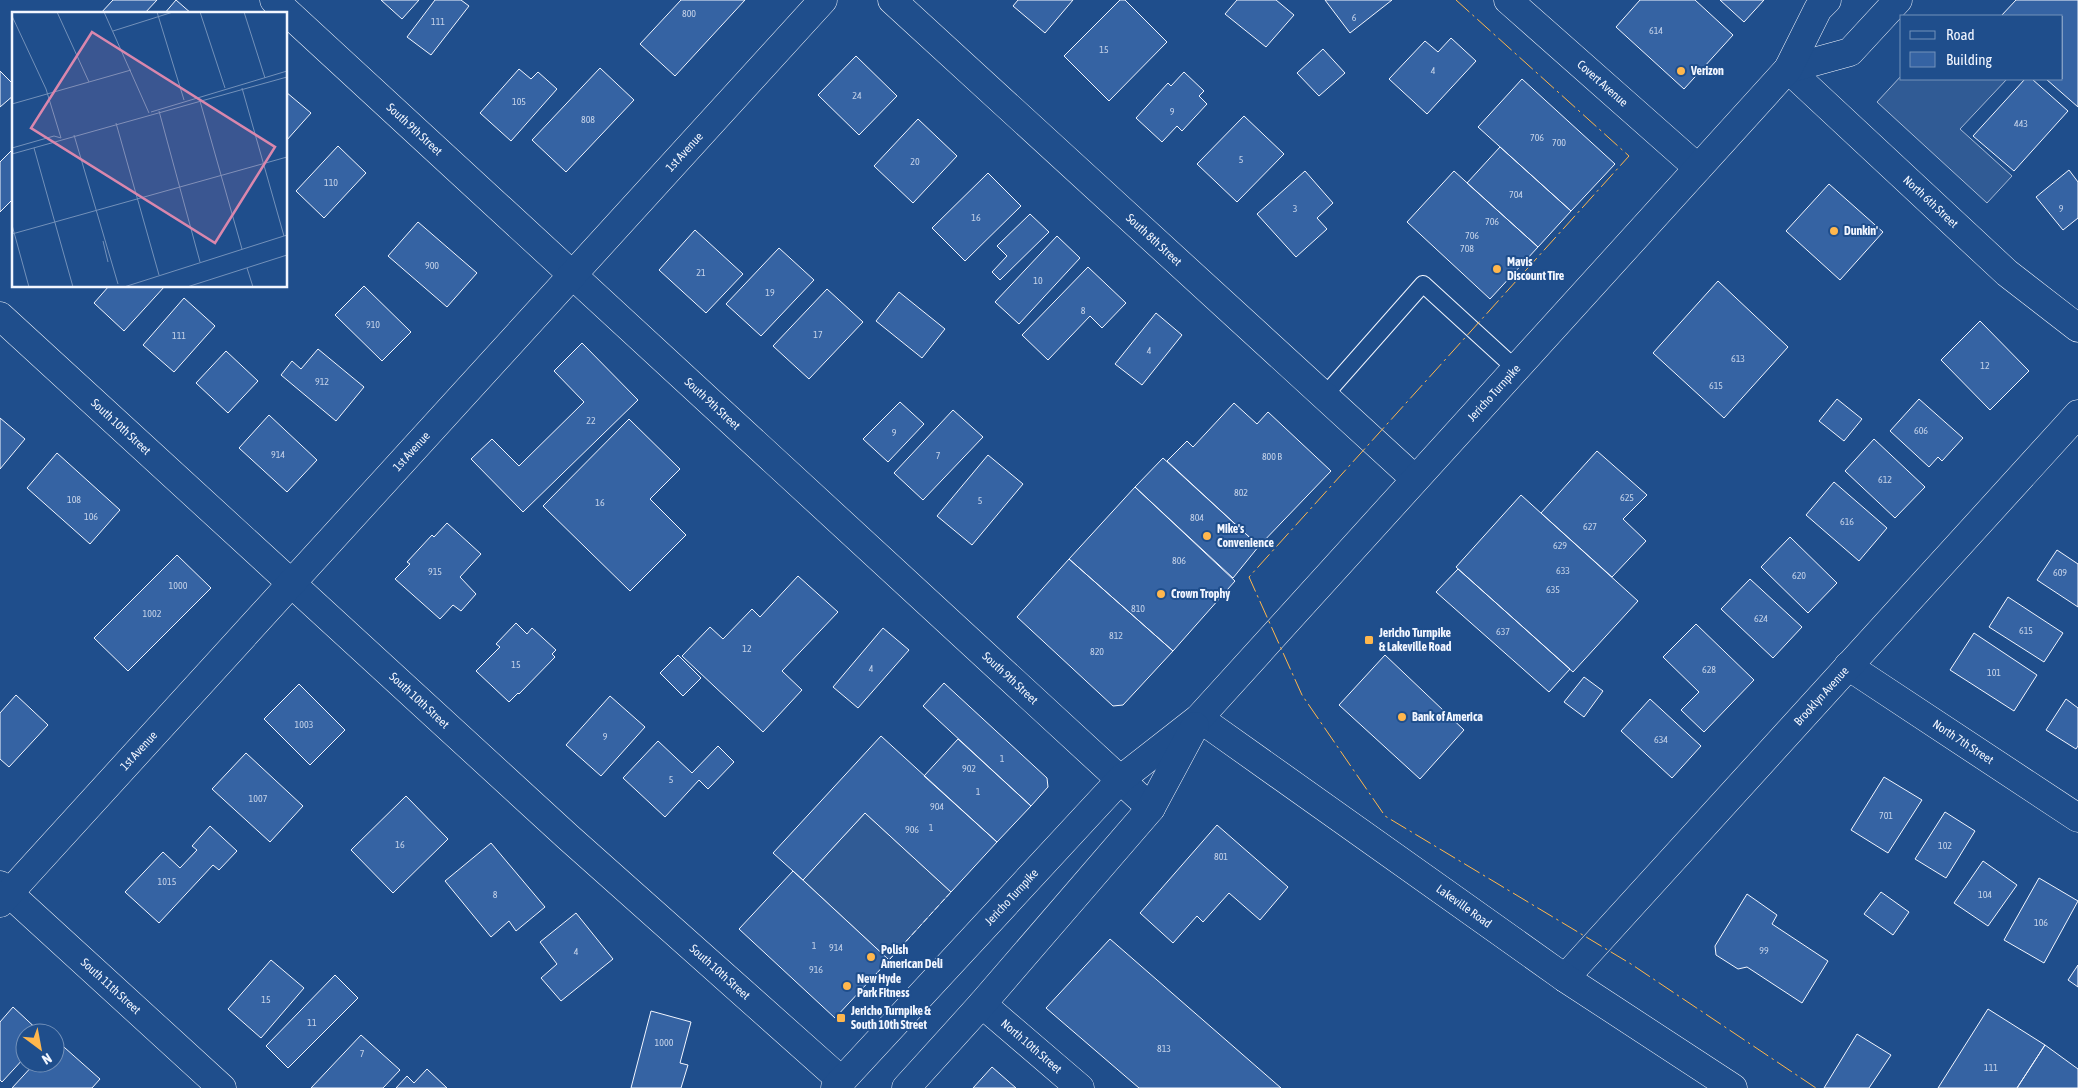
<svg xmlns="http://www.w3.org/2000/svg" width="2078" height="1088" font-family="'Asap Condensed',sans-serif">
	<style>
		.parking { fill: #305b95; stroke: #a8bbd7 }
		.building { fill: #3563a3; stroke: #f2f6ff }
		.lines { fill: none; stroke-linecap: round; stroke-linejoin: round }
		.lane-casing { stroke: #f2f6ff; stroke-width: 18 }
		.street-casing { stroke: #f2f6ff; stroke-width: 29 }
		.secondary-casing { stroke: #f2f6ff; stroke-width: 29 }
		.primary-casing { stroke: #f2f6ff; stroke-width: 29 }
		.lane { stroke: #1f4e8c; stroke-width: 16 }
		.street { stroke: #1f4e8c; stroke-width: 28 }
		.secondary { stroke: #1f4e8c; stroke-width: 28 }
		.primary { stroke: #1f4e8c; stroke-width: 28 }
		.fence { stroke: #f2f6ff; stroke-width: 1; stroke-dasharray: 6 2.5; stroke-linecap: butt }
		.power { stroke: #ffb74d; stroke-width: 1; stroke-dasharray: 18 4 2.5 4; stroke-linecap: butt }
		.poi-dot { fill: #ffb74d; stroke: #1f4e8c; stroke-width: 2 }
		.labels { text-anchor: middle; stroke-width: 4; stroke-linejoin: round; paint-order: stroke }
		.number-label { font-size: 10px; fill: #c3d1e8 }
		.poi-label { font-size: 12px; font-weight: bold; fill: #f2f6ff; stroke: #1f4e8c; text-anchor: start }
		.street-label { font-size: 12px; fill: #f2f6ff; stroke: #1f4e8c }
		.inset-road { fill: none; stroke: #7391ba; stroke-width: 1 }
		.view { fill: #da87ad; fill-opacity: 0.15; stroke: #da87ad; stroke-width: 2.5 }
		.inset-edge { fill: none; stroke: #f2f6ff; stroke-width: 2.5 }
	</style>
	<rect width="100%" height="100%" fill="#1f4e8c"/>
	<path class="parking" d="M 1902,75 L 1902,79 L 2007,79 L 1960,129 L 2012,176 L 1987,203 L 1877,102 Z
		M 865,813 L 951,892 L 889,960 L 803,880 Z"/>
	<path class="building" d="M 113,0 L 157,0 L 144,14 L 100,14 Z
		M 176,0 L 192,14 L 164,14 Z
		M 381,0 L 419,0 L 402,19 Z
		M 435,0 L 461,0 L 469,6 L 431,55 L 407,37 Z
		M 681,0 L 745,0 L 675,76 L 640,44 Z
		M 1018,0 L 1073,0 L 1045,33 L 1013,6 Z
		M 1120,0 L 1125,0 L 1167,42 L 1109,101 L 1064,56 Z
		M 1237,0 L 1276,0 L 1294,15 L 1266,47 L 1225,14 Z
		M 1325,0 L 1392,0 L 1350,33 Z
		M 1640,0 L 1695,0 L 1733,35 L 1684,89 L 1616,27 Z
		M 1720,0 L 1764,0 L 1744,22 Z
		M 2016,0 L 2078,0 L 2078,107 L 2046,79 L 2062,79 L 2062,16 L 2001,16 Z
		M 1451,38 L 1476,61 L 1427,114 L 1389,79 L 1425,41 L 1438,52 Z
		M 1323,49 L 1345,73 L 1319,96 L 1297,73 Z
		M 856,56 L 897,96 L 859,135 L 818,95 Z
		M 600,68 L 634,100 L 566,172 L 532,140 Z
		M 519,69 L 531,79 L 538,72 L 557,89 L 511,141 L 480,113 Z
		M 0,71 L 14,85 L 14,95 L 0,107 Z
		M 1184,72 L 1204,91 L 1199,96 L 1207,104 L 1182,131 L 1177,126 L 1162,142 L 1136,118 L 1168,83 L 1171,86 Z
		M 1522,79 L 1615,164 L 1571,211 L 1478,127 Z
		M 2025,79 L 2032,79 L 2068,111 L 2014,171 L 1973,136 Z
		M 286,92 L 311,113 L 286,141 Z
		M 1244,116 L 1284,154 L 1237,202 L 1197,164 Z
		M 918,119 L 957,156 L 913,203 L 874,166 Z
		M 338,146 L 366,173 L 324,218 L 296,191 Z
		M 1500,147 L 1571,211 L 1538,247 L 1467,183 Z
		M 14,148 L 14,198 L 0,212 L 0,162 Z
		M 2069,170 L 2078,182 L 2078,218 L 2063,230 L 2036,197 Z
		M 1305,171 L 1333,203 L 1317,218 L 1327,229 L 1296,257 L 1257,214 Z
		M 1454,171 L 1538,247 L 1490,299 L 1407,222 Z
		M 988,173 L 1021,206 L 965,261 L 932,228 Z
		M 1829,184 L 1883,232 L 1840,280 L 1786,231 Z
		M 1030,214 L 1049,232 L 1000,280 L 992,272 L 1007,256 L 997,246 Z
		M 418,222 L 477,273 L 447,307 L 388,256 Z
		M 695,230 L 743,274 L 706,313 L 659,270 Z
		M 1057,236 L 1080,258 L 1019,324 L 995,302 Z
		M 779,248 L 814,280 L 761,336 L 726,304 Z
		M 1088,267 L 1126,303 L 1102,328 L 1090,316 L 1048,360 L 1022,335 Z
		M 1718,281 L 1788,347 L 1724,418 L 1653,353 Z
		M 109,286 L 165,286 L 124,331 L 94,303 Z
		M 364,286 L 411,332 L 382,361 L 335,315 Z
		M 827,289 L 863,322 L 809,379 L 773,346 Z
		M 899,292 L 945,329 L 922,358 L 876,321 Z
		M 184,298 L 215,326 L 174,372 L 143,345 Z
		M 1156,313 L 1182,335 L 1142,385 L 1115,364 Z
		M 1980,321 L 2029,371 L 1990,410 L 1941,360 Z
		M 582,343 L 638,400 L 523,512 L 471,459 L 492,439 L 519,466 L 584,402 L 554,371 Z
		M 318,349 L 364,387 L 336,421 L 281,375 L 292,361 L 301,369 Z
		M 226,351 L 258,381 L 228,413 L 196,383 Z
		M 1837,399 L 1862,419 L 1844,441 L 1819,421 Z
		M 1919,399 L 1963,438 L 1942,461 L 1938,457 L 1929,467 L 1890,431 Z
		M 900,402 L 924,424 L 888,462 L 863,439 Z
		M 1234,403 L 1257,424 L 1268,412 L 1331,471 L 1259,546 L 1167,461 L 1187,441 L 1193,447 Z
		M 953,410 L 983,437 L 923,500 L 894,473 Z
		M 269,415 L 317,460 L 287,492 L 239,448 Z
		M 0,418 L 25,439 L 0,469 Z
		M 629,419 L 680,469 L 650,499 L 686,535 L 630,591 L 543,506 Z
		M 1874,439 L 1925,487 L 1895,518 L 1845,471 Z
		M 1597,451 L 1647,495 L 1623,519 L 1646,541 L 1612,577 L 1541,513 Z
		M 57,453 L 120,510 L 90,544 L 27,488 Z
		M 988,455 L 1023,484 L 972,545 L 937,516 Z
		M 1163,458 L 1259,546 L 1233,578 L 1135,487 Z
		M 1834,482 L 1887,528 L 1859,561 L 1806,515 Z
		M 1135,487 L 1235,581 L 1173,651 L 1069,559 Z
		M 1521,495 L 1638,601 L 1573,672 L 1456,567 Z
		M 447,523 L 481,554 L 460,577 L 476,594 L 461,611 L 453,605 L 440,619 L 395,579 L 410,564 L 407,562 L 432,535 L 434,537 Z
		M 1790,537 L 1837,583 L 1808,613 L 1761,567 Z
		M 2057,550 L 2078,564 L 2078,607 L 2037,580 Z
		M 177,555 L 211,588 L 128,671 L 94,638 Z
		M 1069,559 L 1173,651 L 1123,705 L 1113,706 L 1017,617 Z
		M 1458,569 L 1570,669 L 1549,692 L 1436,592 Z
		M 798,576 L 838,612 L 782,671 L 802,690 L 763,732 L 682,656 L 710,627 L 723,639 L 752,609 L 760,617 Z
		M 1750,579 L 1802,627 L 1773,658 L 1721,609 Z
		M 2008,597 L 2063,633 L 2044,662 L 1989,627 Z
		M 516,623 L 527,634 L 532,628 L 556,650 L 552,654 L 555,657 L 519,694 L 518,693 L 509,702 L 476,671 L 500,647 L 496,644 Z
		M 1696,624 L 1754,680 L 1704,732 L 1681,710 L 1699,692 L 1663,657 Z
		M 883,628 L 909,650 L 858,708 L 833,687 Z
		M 1974,633 L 2037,675 L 2014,711 L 1950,670 Z
		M 678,655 L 701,678 L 683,696 L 660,673 Z
		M 1385,655 L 1464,730 L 1420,779 L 1339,705 Z
		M 1584,677 L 1603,691 L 1584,717 L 1564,702 Z
		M 944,683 L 1047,778 L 1048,787 L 1031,806 L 923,706 Z
		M 299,684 L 345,730 L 310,765 L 264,719 Z
		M 16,695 L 48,725 L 9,767 L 0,759 L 0,713 Z
		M 610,696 L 645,727 L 601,776 L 566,745 Z
		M 1650,699 L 1701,746 L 1672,778 L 1621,731 Z
		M 2066,699 L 2078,708 L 2078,746 L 2076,749 L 2046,730 Z
		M 881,736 L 997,842 L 951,892 L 865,813 L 803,880 L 773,853 Z
		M 958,739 L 1031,806 L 997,842 L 924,776 Z
		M 658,741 L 692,773 L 718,746 L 734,762 L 708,789 L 699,780 L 665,817 L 623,778 Z
		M 246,753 L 303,806 L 270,842 L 212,789 Z
		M 1884,777 L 1922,800 L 1888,853 L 1851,830 Z
		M 406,796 L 448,839 L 393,893 L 351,850 Z
		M 1945,812 L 1975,831 L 1946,878 L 1915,859 Z
		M 1217,825 L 1288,887 L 1260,920 L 1229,893 L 1203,922 L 1197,916 L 1173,943 L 1140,913 Z
		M 210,826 L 237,851 L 219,870 L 213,865 L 159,923 L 125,892 L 163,852 L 180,868 L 197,850 L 192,846 Z
		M 491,843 L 545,907 L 516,931 L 509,921 L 491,937 L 445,881 Z
		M 1983,861 L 2017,885 L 1988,926 L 1954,903 Z
		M 793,871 L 889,960 L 835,1018 L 739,929 Z
		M 2039,878 L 2078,901 L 2044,963 L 2004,940 Z
		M 1881,892 L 1909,912 L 1893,935 L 1864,914 Z
		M 1747,894 L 1777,915 L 1772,924 L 1828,961 L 1802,1003 L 1747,967 L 1738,969 L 1716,955 L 1715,946 Z
		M 576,913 L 613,959 L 561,1001 L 541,978 L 557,964 L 540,942 Z
		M 1110,939 L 1281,1088 L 1139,1088 L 1046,1008 Z
		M 271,960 L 304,988 L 261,1038 L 228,1009 Z
		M 2078,965 L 2078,987 L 2068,980 Z
		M 335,975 L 358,998 L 288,1068 L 266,1046 Z
		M 13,1007 L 41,1033 L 25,1033 L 25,1057 L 2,1082 L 0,1080 L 0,1022 Z
		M 1988,1009 L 2045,1045 L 2017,1088 L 1938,1088 Z
		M 651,1011 L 691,1022 L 680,1063 L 688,1065 L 681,1088 L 631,1088 Z
		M 1857,1034 L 1891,1055 L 1869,1088 L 1824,1088 Z
		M 361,1035 L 400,1070 L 383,1088 L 311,1088 Z
		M 56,1040 L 100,1079 L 92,1088 L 12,1088 L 35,1063 L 55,1063 Z
		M 2045,1045 L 2078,1069 L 2078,1088 L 2017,1088 Z
		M 992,1067 L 1016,1088 L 973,1088 Z
		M 427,1069 L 447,1088 L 396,1088 L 407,1076 L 414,1083 Z"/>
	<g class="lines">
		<defs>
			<path id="lane" d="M 1324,396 L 1423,284 L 1516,369"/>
			<g id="street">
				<path id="s1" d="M 274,0 L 1151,808"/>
				<path id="s2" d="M 892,0 L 1415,479"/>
				<path id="s3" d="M 1788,69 L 2007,273 L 2078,328"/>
				<path id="s4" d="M 0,316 L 568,837 L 842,1081"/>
				<path id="s5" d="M 1848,666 L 2078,818"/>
				<path id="s6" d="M 0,885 L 222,1088"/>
				<path id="s7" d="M 0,903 L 823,0"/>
				<path id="s8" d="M 1565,978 L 2078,414"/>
				<path id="s9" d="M 982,1004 L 1080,1088"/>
			</g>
			<g id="secondary">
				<path id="s10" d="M 1508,0 L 1698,168"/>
				<path id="s11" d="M 1199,718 L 1565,978 L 1733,1088"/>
			</g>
			<g id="primary">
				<path d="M 1788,69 L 1850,52 L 1898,0"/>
				<path id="s12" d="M 835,1088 L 1121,779 L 1199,718 L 1788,69 L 1818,9 L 1827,0"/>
				<path d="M 906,1088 L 982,1004 L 1151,808 L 1195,726"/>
			</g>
		</defs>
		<use href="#lane" class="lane-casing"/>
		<use href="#street" class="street-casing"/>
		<use href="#secondary" class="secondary-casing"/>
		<use href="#primary" class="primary-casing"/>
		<use href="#lane" class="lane"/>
		<use href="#street" class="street"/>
		<use href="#secondary" class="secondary"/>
		<use href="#primary" class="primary"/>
		<path class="fence" d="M 889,960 L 951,892"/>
		<path class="power" d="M 1456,0 L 1629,156 L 1249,577 L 1302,695 L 1385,816 L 1631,964 L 1816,1088"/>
	</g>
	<g class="poi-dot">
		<circle cx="1681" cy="71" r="5"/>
		<circle cx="1834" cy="231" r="5"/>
		<circle cx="1497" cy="269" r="5"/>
		<circle cx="1207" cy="536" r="5"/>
		<circle cx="1161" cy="594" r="5"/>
		<rect x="1364" y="635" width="10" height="10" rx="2.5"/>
		<circle cx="1402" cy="717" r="5"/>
		<circle cx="871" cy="957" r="5"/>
		<circle cx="847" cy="986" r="5"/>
		<rect x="836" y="1013" width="10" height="10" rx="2.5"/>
	</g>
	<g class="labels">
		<g class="number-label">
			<text x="689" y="17">800</text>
			<text x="1354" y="21">6</text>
			<text x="438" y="25">111</text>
			<text x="1656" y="34">614</text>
			<text x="1104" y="53">15</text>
			<text x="1433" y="74">4</text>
			<text x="857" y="99">24</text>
			<text x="519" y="105">105</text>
			<text x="1172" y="115">9</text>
			<text x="588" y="123">808</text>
			<text x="2021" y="127">443</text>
			<text x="1537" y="141">706</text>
			<text x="1559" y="146">700</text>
			<text x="1241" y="163">5</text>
			<text x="915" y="165">20</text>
			<text x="331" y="186">110</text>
			<text x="1516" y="198">704</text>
			<text x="1295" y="212">3</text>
			<text x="2061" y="212">9</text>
			<text x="976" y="221">16</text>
			<text x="1492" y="225">706</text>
			<text x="1472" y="239">706</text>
			<text x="1467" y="252">708</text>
			<text x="432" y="269">900</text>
			<text x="701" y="276">21</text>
			<text x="1038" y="284">10</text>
			<text x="770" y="296">19</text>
			<text x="1083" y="314">8</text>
			<text x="373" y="328">910</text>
			<text x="818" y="338">17</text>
			<text x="179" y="339">111</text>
			<text x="1149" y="354">4</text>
			<text x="1738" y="362">613</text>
			<text x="1985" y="369">12</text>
			<text x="322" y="385">912</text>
			<text x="1716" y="389">615</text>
			<text x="591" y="424">22</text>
			<text x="1921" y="434">606</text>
			<text x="894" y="436">9</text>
			<text x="278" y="458">914</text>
			<text x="938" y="459">7</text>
			<text x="1272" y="460">800 B</text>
			<text x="1885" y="483">612</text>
			<text x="1241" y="496">802</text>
			<text x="1627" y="501">625</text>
			<text x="74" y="503">108</text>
			<text x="980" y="504">5</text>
			<text x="600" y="506">16</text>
			<text x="91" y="520">106</text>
			<text x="1197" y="521">804</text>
			<text x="1847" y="525">616</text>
			<text x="1590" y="530">627</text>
			<text x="1560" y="549">629</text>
			<text x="1179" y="564">806</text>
			<text x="1563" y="574">633</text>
			<text x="435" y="575">915</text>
			<text x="2060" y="576">609</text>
			<text x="1799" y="579">620</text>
			<text x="178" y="589">1000</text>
			<text x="1553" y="593">635</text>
			<text x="1138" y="612">810</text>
			<text x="152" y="617">1002</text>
			<text x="1761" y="622">624</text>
			<text x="2026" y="634">615</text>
			<text x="1503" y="635">637</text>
			<text x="1116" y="639">812</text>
			<text x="747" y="652">12</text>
			<text x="1097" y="655">820</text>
			<text x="516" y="668">15</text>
			<text x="871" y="672">4</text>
			<text x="1709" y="673">628</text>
			<text x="1994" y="676">101</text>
			<text x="304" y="728">1003</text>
			<text x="605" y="740">9</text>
			<text x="1661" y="743">634</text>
			<text x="1002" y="762">1</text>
			<text x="969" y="772">902</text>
			<text x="671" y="783">5</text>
			<text x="978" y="795">1</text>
			<text x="258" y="802">1007</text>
			<text x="937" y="810">904</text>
			<text x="1886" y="819">701</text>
			<text x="931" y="831">1</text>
			<text x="912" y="833">906</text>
			<text x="400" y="848">16</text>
			<text x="1945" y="849">102</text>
			<text x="1221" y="860">801</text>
			<text x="167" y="885">1015</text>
			<text x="495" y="898">8</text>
			<text x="1985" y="898">104</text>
			<text x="2041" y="926">106</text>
			<text x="814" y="949">1</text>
			<text x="836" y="951">914</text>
			<text x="1764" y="954">99</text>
			<text x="576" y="955">4</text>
			<text x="816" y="973">916</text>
			<text x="266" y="1003">15</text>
			<text x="312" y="1026">11</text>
			<text x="664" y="1046">1000</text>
			<text x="1164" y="1052">813</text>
			<text x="362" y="1057">7</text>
			<text x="1991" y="1071">111</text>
		</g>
		<g class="poi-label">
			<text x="1691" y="75">Verizon</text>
			<text x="1844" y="235">Dunkin'</text>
			<text x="1507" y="266">Mavis<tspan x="1507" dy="14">Discount Tire</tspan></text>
			<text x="1217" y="533">Mike's<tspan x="1217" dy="14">Convenience</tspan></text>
			<text x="1171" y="598">Crown Trophy</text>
			<text x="1379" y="637">Jericho Turnpike<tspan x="1379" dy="14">&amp; Lakeville Road</tspan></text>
			<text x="1412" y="721">Bank of America</text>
			<text x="881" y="954">Polish<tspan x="881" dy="14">American Deli</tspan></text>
			<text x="857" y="983">New Hyde<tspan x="857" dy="14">Park Fitness</tspan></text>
			<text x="851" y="1015">Jericho Turnpike &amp;<tspan x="851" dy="14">South 10th Street</tspan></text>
		</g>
		<g class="street-label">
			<text dy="4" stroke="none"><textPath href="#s10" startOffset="126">Covert Avenue</textPath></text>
			<text dy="4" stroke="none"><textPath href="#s1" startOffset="191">South 9th Street</textPath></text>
			<text dy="4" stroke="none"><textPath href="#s7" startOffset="1016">1st Avenue</textPath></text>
			<text dy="4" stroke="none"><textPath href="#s3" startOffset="195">North 6th Street</textPath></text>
			<text dy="4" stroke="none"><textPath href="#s2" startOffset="355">South 8th Street</textPath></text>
			<text dy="4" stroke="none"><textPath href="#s12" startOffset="959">Jericho Turnpike</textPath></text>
			<text dy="4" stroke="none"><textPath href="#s1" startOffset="596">South 9th Street</textPath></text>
			<text dy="4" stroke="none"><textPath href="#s4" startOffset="164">South 10th Street</textPath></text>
			<text dy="4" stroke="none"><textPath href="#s7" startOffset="611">1st Avenue</textPath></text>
			<text dy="4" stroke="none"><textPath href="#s1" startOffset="1001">South 9th Street</textPath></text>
			<text dy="4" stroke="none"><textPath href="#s8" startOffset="381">Brooklyn Avenue</textPath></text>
			<text dy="4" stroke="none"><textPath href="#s4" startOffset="569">South 10th Street</textPath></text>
			<text dy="4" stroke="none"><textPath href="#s5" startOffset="138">North 7th Street</textPath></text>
			<text dy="4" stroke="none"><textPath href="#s7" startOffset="206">1st Avenue</textPath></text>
			<text dy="4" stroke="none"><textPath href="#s12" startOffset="260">Jericho Turnpike</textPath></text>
			<text dy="4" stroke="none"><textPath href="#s11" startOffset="325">Lakeville Road</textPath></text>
			<text dy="4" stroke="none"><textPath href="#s4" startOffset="974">South 10th Street</textPath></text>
			<text dy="4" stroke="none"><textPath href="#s6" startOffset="150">South 11th Street</textPath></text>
			<text dy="4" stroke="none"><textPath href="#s9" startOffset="65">North 10th Street</textPath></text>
		</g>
	</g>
	<g transform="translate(12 12)">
		<rect width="275" height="275" fill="#1f4e8c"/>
		<path class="inset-road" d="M 45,0 L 77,70M 92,0 L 137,101M 145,0 L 172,88M 188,0 L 213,76M 232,0 L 253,66M 0,4 L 34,77 L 49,126M 101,19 L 161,0M 230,76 L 272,224M 188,89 L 230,237M 0,92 L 119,58M 147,99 L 188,250M 139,100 L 275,59M 104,111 L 147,263M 62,123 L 106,272M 0,136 L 42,124 L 49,126M 22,136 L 61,275M 0,142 L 275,65M 0,213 L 17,275M 0,222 L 275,145M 91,229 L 96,250M 235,256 L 241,275M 112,275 L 275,223M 175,275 L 275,243"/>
		<path class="view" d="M 80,20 L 263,135 L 203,231 L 19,116 Z"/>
		<rect width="275" height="275" class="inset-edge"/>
	</g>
	<rect x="1900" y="15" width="162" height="65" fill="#1f4e8c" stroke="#7391ba"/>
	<rect x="1910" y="31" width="25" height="8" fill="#1f4e8c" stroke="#7391ba"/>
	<text x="1946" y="40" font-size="15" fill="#f2f6ff">Road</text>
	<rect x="1910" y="52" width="25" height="15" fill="#3563a3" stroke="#7391ba"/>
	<text x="1946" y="65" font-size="15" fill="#f2f6ff">Building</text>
	<g transform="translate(40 1048) rotate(148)"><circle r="24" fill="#1f4e8c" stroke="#7391ba"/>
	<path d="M0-4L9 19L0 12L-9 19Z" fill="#ffb74d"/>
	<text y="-8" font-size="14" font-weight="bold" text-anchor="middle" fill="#f2f6ff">N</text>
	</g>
</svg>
